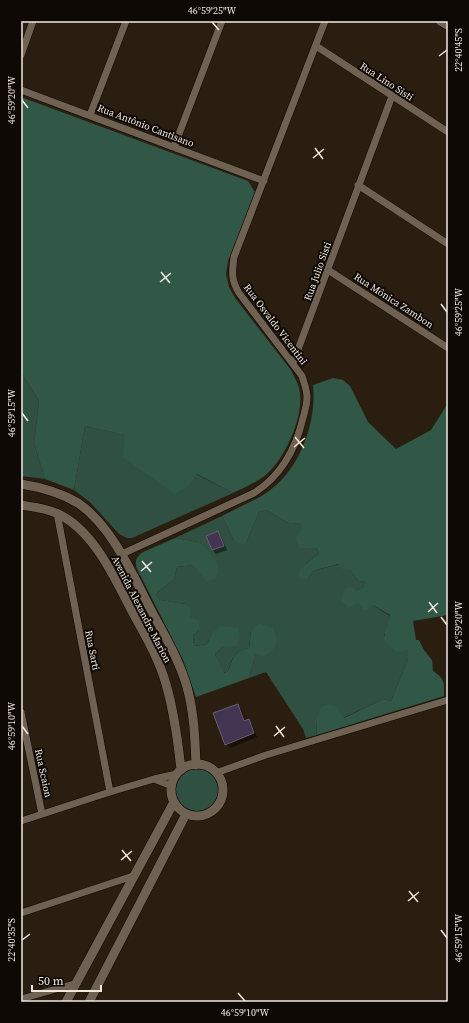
<svg xmlns="http://www.w3.org/2000/svg" width="469" height="1023" font-family="'Source Serif 4',serif">
	<style>
		.green { fill: #305142 }
		.forest { fill: #315746 }
		.shadow { fill: #0007 }
		.building { fill: #433552; stroke: #675f71 }
		.lines { fill: none; stroke-linecap: round; stroke-linejoin: round }
		.minor-casing { stroke: #120801; stroke-width: 8 }
		.tertiary-casing { stroke: #120801; stroke-width: 10 }
		.secondary-casing { stroke: #120801; stroke-width: 11 }
		.minor { stroke: #706253; stroke-width: 7 }
		.tertiary { stroke: #706253; stroke-width: 9 }
		.secondary { stroke: #706253; stroke-width: 10 }
		.ticks { fill: none; stroke: #f1e9e0; stroke-width: 1.5 }
		.labels { text-anchor: middle; stroke-width: 4; stroke-linejoin: round; paint-order: stroke }
		.street-label { font-size: 10px; fill: #f1e9e0; stroke: #0e0905 }
		.neatline { fill: none; stroke: #f1e9e0; stroke-width: 1.5 }
		.ticks-label { font-size: 10px; text-anchor: middle; fill: #f1e9e0 }
	</style>
	<rect width="100%" height="100%" fill="#2a1e11"/>
	<path class="green" d="M 21,372 L 39,401 L 34,443 L 45,479 L 21,476 Z
		M 85,426 L 126,435 L 190,485 L 196,474 L 233,493 L 132,538 L 127,538 L 119,534 L 90,502 L 74,490 Z
		M 266,510 L 290,524 L 299,523 L 319,553 L 301,568 L 308,579 L 313,571 L 339,564 L 350,570 L 359,582 L 365,581 L 363,589 L 356,591 L 358,603 L 373,605 L 390,616 L 384,636 L 408,649 L 408,659 L 391,701 L 383,699 L 343,718 L 316,719 L 317,735 L 306,738 L 303,729 L 266,672 L 249,678 L 254,660 L 251,631 L 249,648 C 234,651 232,659 228,671 L 223,673 L 215,654 L 223,647 L 212,633 L 207,644 L 194,646 L 193,636 L 199,630 L 190,617 L 186,604 L 160,600 L 156,594 L 174,579 L 177,567 L 193,565 L 198,542 L 175,538 L 222,516 L 234,541 L 246,543 L 259,512 Z
		M176 790a21 21 0 1 1 42 0a21 21 0 1 1-42 0Z"/>
	<path class="forest" d="M 21,97 L 248,181 L 255,192 L 228,261 L 226,274 L 229,287 L 235,298 L 291,370 C 294,377 299,384 300,393 C 303,418 286,456 268,473 C 258,482 245,487 233,493 L 197,474 L 190,485 L 175,494 L 123,457 L 125,435 L 85,426 L 74,490 L 45,479 L 34,443 L 39,401 L 21,372 Z
		M 333,378 L 343,380 L 350,386 L 368,422 L 396,449 L 431,430 L 448,403 L 448,615 L 413,621 L 416,640 L 419,640 L 424,650 L 432,660 L 433,671 C 445,679 444,682 444,696 L 317,735 L 316,719 L 321,707 L 329,704 L 337,708 L 344,718 L 383,699 L 391,701 L 408,659 L 408,650 L 397,652 C 378,639 385,635 390,615 L 373,605 L 369,609 L 364,610 L 358,603 L 349,608 L 341,600 L 345,588 L 353,587 L 356,591 L 363,588 L 365,581 L 359,582 L 350,570 L 344,570 L 338,564 L 313,571 L 308,579 L 301,580 L 298,575 L 301,568 L 319,553 L 316,548 L 300,548 L 295,539 L 302,528 L 299,523 L 290,524 L 266,510 L 259,512 L 246,543 L 243,545 L 234,541 L 222,516 C 236,508 253,502 266,493 C 299,472 317,423 313,385 Z
		M 175,538 L 198,542 L 207,549 L 217,563 L 218,572 L 215,579 L 206,581 L 193,565 L 177,567 L 174,579 L 156,594 L 160,600 L 186,604 L 191,610 L 190,617 L 200,621 L 199,630 L 193,636 L 194,646 L 207,644 L 212,633 L 221,626 L 239,628 L 240,638 L 235,646 L 223,647 L 215,654 L 224,673 L 228,671 C 233,658 234,651 249,648 L 251,631 L 259,623 L 273,628 C 279,643 277,649 263,657 L 254,653 L 254,660 L 249,678 L 196,697 L 183,660 L 137,569 C 135,562 135,559 141,553 Z"/>
	<path class="shadow" d="M 218,532 L 221,536 L 227,550 L 216,554 L 213,550 L 207,536 Z
		M 237,705 L 241,708 L 246,722 L 249,720 L 252,724 L 257,737 L 230,748 L 226,744 Z"/>
	<path class="building" d="M 218,531 L 224,546 L 212,550 L 206,536 Z
		M 238,704 L 244,721 L 249,719 L 254,733 L 225,745 L 213,713 Z"/>
	<g class="lines">
		<defs>
			<path id="minor" d="M 316,46 L 448,132
				M 21,55 L 33,21
				M 21,90 L 264,181
				M 90,115 L 126,21
				M 174,147 L 222,21
				M 358,185 L 448,244
				M 328,270 L 448,348
				M 293,363 L 392,96
				M 57,513 L 110,792
				M 122,554 L 254,493 C 281,476 296,448 303,418 C 305,411 307,404 307,397 C 307,390 304,383 302,376 L 239,293 C 231,280 232,272 234,257 L 325,21
				M 21,712 L 42,814
				M 216,773 L 266,755 L 448,700
				M 154,779 L 172,786
				M 21,821 L 110,792 L 154,779 L 177,774
				M 21,913 L 133,876
				M 21,999 L 56,989 L 75,984"/>
			<path id="tertiary" d="M 21,484 C 40,487 61,493 78,503 C 111,525 133,575 151,610 C 164,635 179,659 187,687 C 194,712 195,738 196,765
				M 21,505 C 33,507 45,508 56,513 C 94,529 116,581 134,615 C 146,637 159,659 166,684 C 174,712 178,741 181,770
				M171 790a26 26 0 1 1 52 0a26 26 0 1 1-52 0Z
				M 66,1002 L 174,802
				M 89,1002 L 186,814"/>
			<path id="secondary" d="M 441,21 L 448,25"/>
		</defs>
		<use href="#minor" class="minor-casing"/>
		<use href="#tertiary" class="tertiary-casing"/>
		<use href="#secondary" class="secondary-casing"/>
		<use href="#minor" class="minor"/>
		<use href="#tertiary" class="tertiary"/>
		<use href="#secondary" class="secondary"/>
	</g>
	<path class="ticks" d="M 212,22 L 219,30M 439,56 L 447,50M 22,100 L 28,108M 315,148 L 323,159M 313,158 L 324,149M 161,272 L 170,283M 160,282 L 171,273M 441,304 L 447,312M 22,413 L 28,421M 295,437 L 304,448M 294,447 L 305,438M 142,561 L 151,572M 141,571 L 152,562M 429,602 L 437,613M 428,612 L 438,603M 441,617 L 447,625M 22,726 L 28,734M 276,726 L 284,737M 274,736 L 285,727M 122,850 L 131,861M 121,860 L 132,851M 409,891 L 418,902M 408,901 L 419,892M 441,930 L 447,938M 22,940 L 30,934M 238,993 L 245,1001"/>
	<g class="labels">
		<g class="street-label">
			<text transform="translate(387 81) rotate(33)" y="4">Rua Lino Sisti</text>
			<text transform="translate(146 125) rotate(21)" y="4">Rua Antônio Cantisano</text>
			<text transform="translate(317 271) rotate(-70)" y="4">Rua Julio Sisti</text>
			<text transform="translate(394 300) rotate(33)" y="4">Rua Mônica Zambon</text>
			<text transform="translate(276 324) rotate(53)" y="4">Rua Osvaldo Vicentini</text>
			<text transform="translate(142 609) rotate(63)" y="4">Avenida Alexandre Marion</text>
			<text transform="translate(93 650) rotate(79)" y="4">Rua Sarti</text>
			<text transform="translate(44 773) rotate(78)" y="4">Rua Scaion</text>
		</g>
	</g>
	<rect width="469" height="1023" fill="none" stroke="#0e0905" stroke-width="44"/>
	<path d="M32 985v6h69v-6" fill="none" stroke="#f1e9e0" stroke-width="2"/>
	<text x="38" y="985" font-size="12" fill="#f1e9e0" stroke="#0e0905" stroke-width="3" paint-order="stroke">50 m</text>
	<rect x="22" y="22" width="425" height="979" class="neatline"/>
	<g class="ticks-label">
		<text x="212" y="14">46°59'25"W</text>
		<text transform="translate(458 50) rotate(-90)" y="4">22°40'45"S</text>
		<text transform="translate(11 100) rotate(-90)" y="4">46°59'20"W</text>
		<text transform="translate(458 312) rotate(-90)" y="4">46°59'25"W</text>
		<text transform="translate(11 413) rotate(-90)" y="4">46°59'15"W</text>
		<text transform="translate(458 625) rotate(-90)" y="4">46°59'20"W</text>
		<text transform="translate(11 726) rotate(-90)" y="4">46°59'10"W</text>
		<text transform="translate(458 938) rotate(-90)" y="4">46°59'15"W</text>
		<text transform="translate(11 940) rotate(-90)" y="4">22°40'35"S</text>
		<text x="245" y="1016">46°59'10"W</text>
	</g>
</svg>
